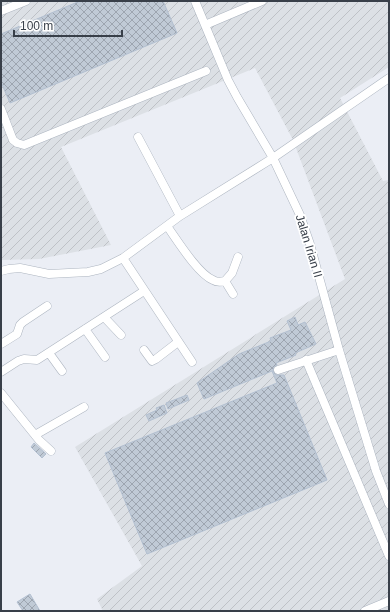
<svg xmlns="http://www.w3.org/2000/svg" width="390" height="612" font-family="Arial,sans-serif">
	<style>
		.industrial { fill: url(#industrial-furrows) }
		.building { fill: url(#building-cross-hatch); stroke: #b3c0d1 }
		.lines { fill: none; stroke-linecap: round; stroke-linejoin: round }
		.minor-casing { stroke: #adb5c0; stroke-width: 9 }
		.minor { stroke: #fff; stroke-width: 8 }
		.labels { text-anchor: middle; stroke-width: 3.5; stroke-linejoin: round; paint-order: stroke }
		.street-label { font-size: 12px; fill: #383f49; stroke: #fff }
	</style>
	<defs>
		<pattern id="industrial-furrows" width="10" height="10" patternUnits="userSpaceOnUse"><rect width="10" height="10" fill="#dce0e5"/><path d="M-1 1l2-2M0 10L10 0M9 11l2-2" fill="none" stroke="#bec1c6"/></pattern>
		<pattern id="building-cross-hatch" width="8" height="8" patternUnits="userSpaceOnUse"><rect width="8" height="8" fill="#c0cad6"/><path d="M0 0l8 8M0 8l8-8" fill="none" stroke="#9da5b0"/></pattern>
	</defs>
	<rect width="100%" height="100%" fill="#ebeef5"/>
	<path class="industrial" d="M 1,1 L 389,1 L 389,67 L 340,98 L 383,181 L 389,180 L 389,611 L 103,611 L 97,599 L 142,566 L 75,447 L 345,279 L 293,140 L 255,68 L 61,147 L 111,245 L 39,259 L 1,260 Z"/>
	<path class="building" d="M 80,1 L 163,1 L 177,33 L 10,103 L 1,82 L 1,34 Z
		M 295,317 L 298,325 L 305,322 L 316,344 L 295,353 L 296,355 L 276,363 L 277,365 L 274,367 L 273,371 L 276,375 L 284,375 L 327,480 L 147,554 L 105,453 L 277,383 L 272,371 L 204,399 L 197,383 L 239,354 L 271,341 L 270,338 L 291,330 L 287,321 Z
		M 187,395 L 189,400 L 168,409 L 166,403 Z
		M 164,405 L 167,413 L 149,421 L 146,415 L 157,410 L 156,408 Z
		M 34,443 L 46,454 L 42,458 L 31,447 Z
		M 30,594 L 40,611 L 23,611 L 17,602 Z"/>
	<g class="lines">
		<defs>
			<path id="minor" d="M 195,1 L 228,80 L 237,97 L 273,158 L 300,215 L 310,244 L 339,350 L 376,471 L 389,504
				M 1,11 L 26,1
				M 205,25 L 262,1
				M 1,109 L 13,140 L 17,143 L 24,145 L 206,71
				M 138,137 L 180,216
				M 167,226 C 177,240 198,274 213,280 C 216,282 221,282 225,281 L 233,294
				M 123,258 L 192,362
				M 1,271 L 9,269 L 20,268 L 49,274 L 88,272 L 101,269 L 123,258 L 180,216 L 273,158 L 389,78
				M 225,281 L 232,273 L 238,257
				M 104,317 L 121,335
				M 85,329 L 105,357
				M 1,344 L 17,334 L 20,325 L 23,322 L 47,306
				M 144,350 L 152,361 L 156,359 L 178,342
				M 49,353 L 62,371
				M 306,360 L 389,556
				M 278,370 L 339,350
				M 1,372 L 18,361 L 24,359 L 37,360 L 144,291
				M 1,393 L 39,440 L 51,451
				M 35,435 L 84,407
				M 365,611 L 389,601"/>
		</defs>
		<use href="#minor" class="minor-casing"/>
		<use href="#minor" class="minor"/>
	</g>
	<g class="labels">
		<g class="street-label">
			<text transform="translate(309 246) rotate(73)" y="4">Jalan Irian II</text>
		</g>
	</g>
	<rect width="390" height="612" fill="none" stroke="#383f49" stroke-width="4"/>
	<path d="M14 30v6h108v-6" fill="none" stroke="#383f49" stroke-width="2"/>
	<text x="20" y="30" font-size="12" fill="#383f49" stroke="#ffffff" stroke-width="3" paint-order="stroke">100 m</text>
</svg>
